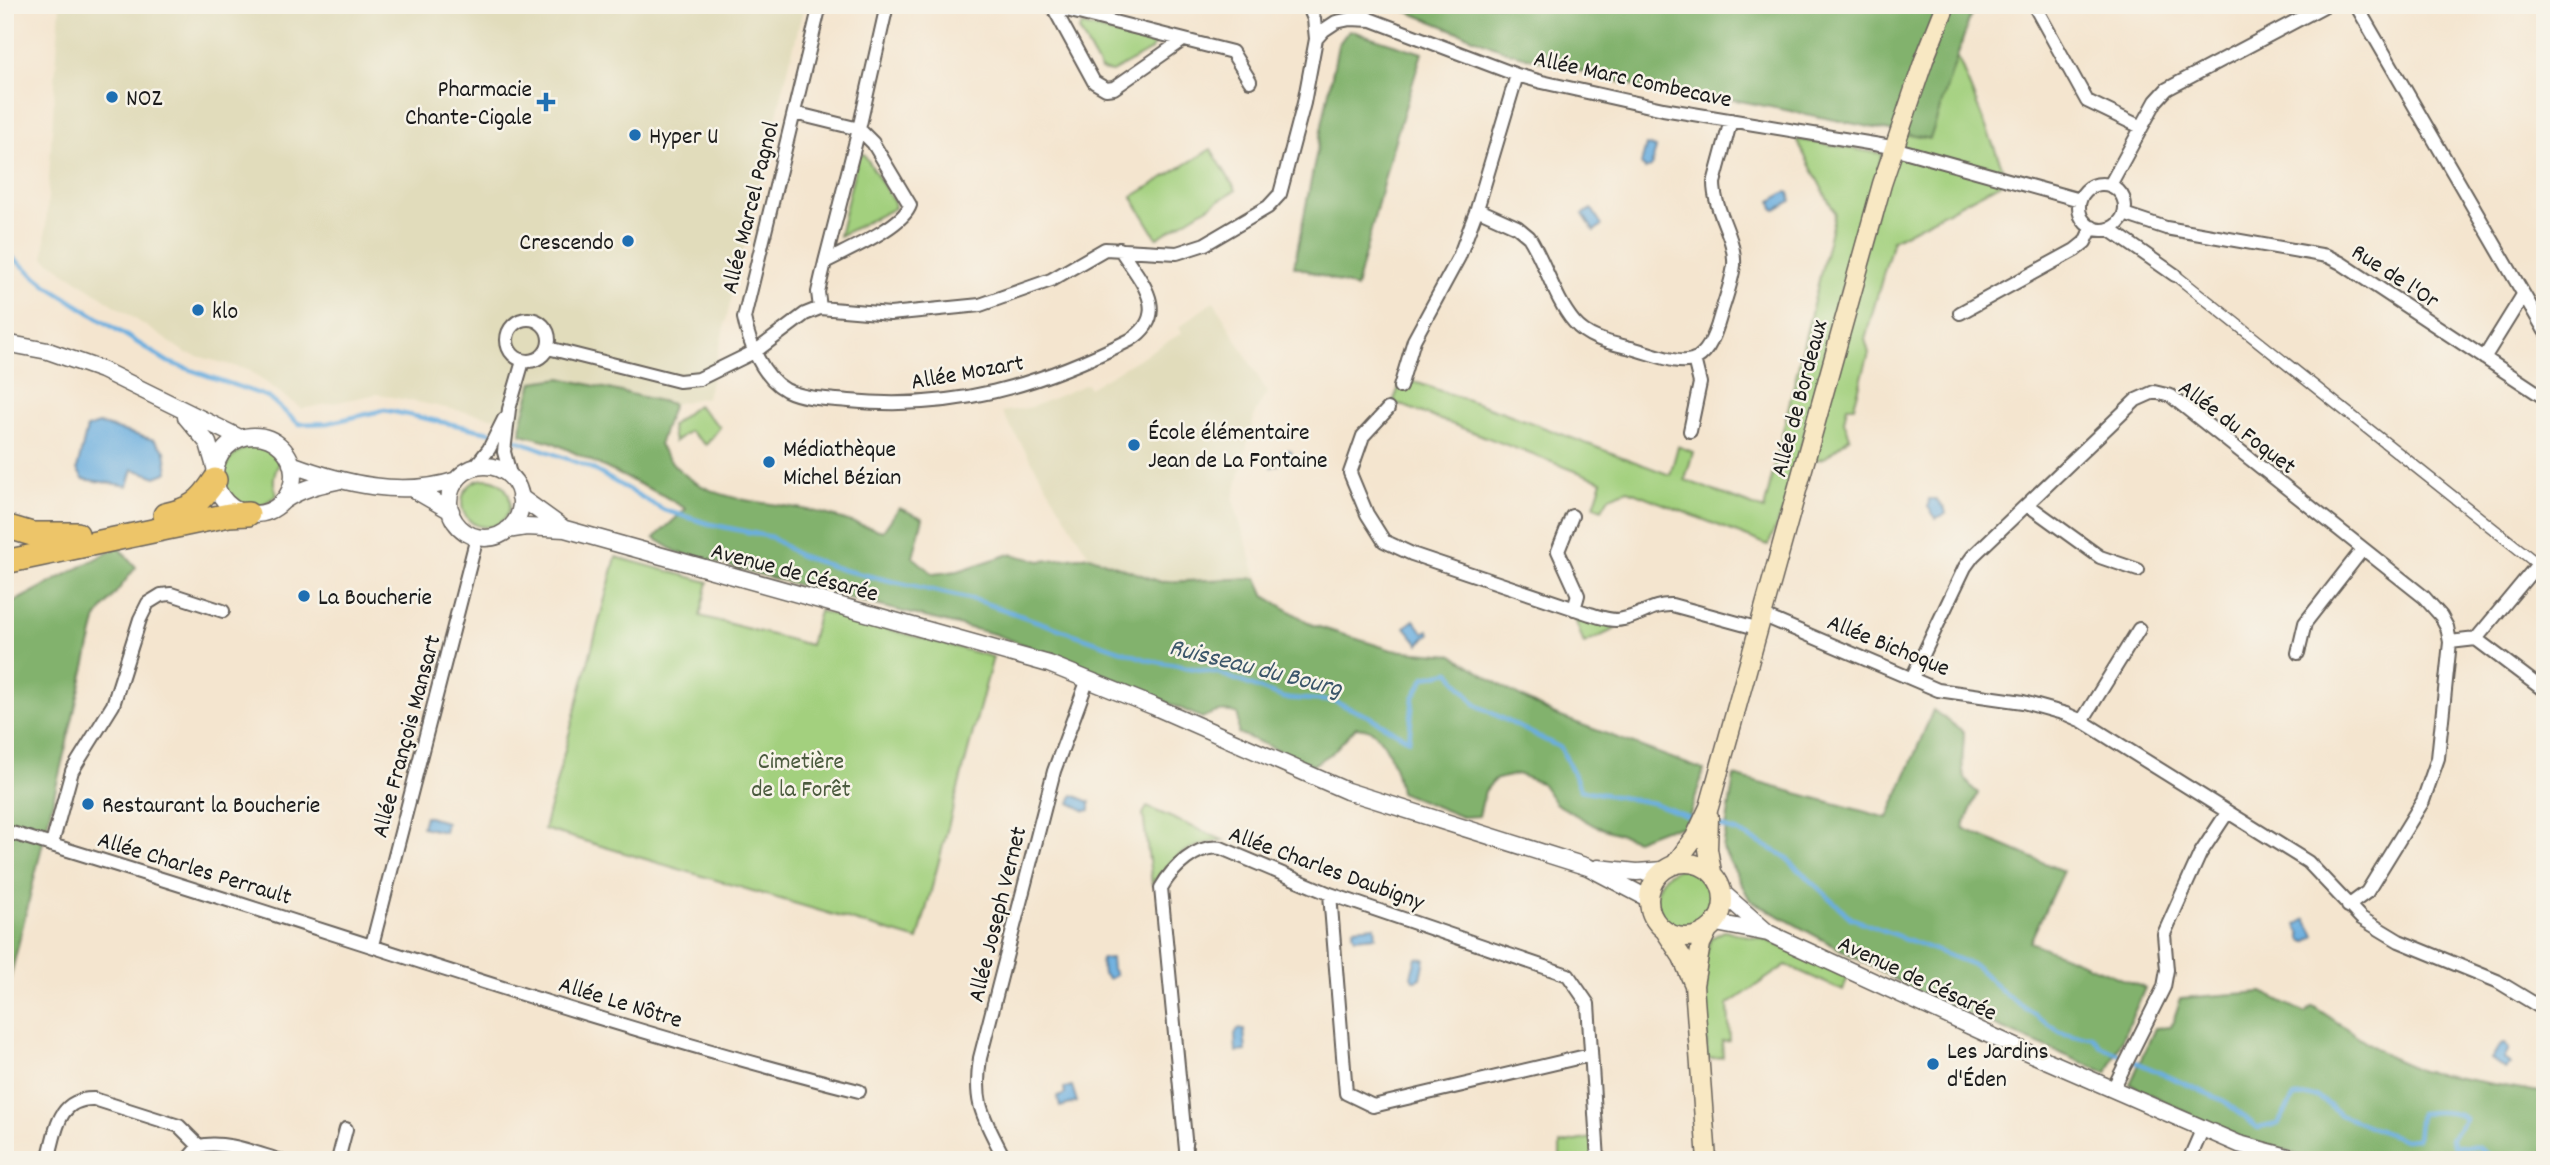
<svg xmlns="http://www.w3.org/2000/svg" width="2550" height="1165" font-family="Dekko,sans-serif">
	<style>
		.built { fill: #e1dcbb }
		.green { fill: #a3d07e; stroke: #60764d; stroke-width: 2 }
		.forest { fill: #82b26d; stroke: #4f6744; stroke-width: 2 }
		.water { fill: #6aaedf; stroke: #43657e; stroke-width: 2 }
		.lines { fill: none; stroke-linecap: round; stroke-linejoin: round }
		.stream { stroke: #6aaedf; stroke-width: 4.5 }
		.pedestrian-casing { stroke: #68625b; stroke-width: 13 }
		.minor-casing { stroke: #68625b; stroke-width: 16 }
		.tertiary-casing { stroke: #68625b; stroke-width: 19 }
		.secondary-casing { stroke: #68625b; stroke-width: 21 }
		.motorway-casing { stroke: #68625b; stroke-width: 26 }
		.pedestrian { stroke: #fff; stroke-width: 10 }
		.minor { stroke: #fff; stroke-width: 12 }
		.tertiary { stroke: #fff; stroke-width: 16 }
		.secondary { stroke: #f8e8c3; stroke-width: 18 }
		.motorway { stroke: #edc569; stroke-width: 23 }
		.poi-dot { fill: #1f6fb2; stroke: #f7f3e8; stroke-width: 2.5 }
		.labels { text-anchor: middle; stroke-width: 5; stroke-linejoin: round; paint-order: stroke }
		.street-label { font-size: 24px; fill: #1c1c1c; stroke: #f7f3e8 }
		.poi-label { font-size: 24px; fill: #1c1c1c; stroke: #f7f3e8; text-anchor: start }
		.park-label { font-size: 24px; fill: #4b5b3e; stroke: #f7f3e8 }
		.water-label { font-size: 26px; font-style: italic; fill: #3b566a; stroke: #f7f3e8 }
	</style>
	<rect width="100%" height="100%" fill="#f7f3e8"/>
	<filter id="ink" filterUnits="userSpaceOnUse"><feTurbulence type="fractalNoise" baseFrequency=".0143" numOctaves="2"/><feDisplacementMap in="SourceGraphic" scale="14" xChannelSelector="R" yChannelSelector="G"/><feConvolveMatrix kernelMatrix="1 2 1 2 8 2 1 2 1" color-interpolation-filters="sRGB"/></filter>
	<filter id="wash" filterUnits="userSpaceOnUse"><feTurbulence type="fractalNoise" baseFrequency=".00686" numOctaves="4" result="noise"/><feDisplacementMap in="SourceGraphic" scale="28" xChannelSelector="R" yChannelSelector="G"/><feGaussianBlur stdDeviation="1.57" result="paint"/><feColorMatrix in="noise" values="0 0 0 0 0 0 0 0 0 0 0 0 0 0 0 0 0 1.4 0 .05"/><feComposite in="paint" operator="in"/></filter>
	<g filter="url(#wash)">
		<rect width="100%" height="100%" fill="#f4e5cf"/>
		<path class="built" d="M 60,5 L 804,5 L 707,397 L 673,404 L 561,378 L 533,382 L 522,421 L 491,417 L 377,394 L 302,409 L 249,370 L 186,353 L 44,258 Z
			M 1214,301 L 1267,392 L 1255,413 L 1233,500 L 1257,578 L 1106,584 L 1002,412 L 1032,407 L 1087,384 L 1089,388 L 1182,333 L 1179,327 Z"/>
		<path class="green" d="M 1082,25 L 1155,43 L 1151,50 L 1112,72 L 1101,70 L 1079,30 Z
			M 1954,48 L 2001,164 L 2005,178 L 2001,183 L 1893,240 L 1865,339 L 1869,353 L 1854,406 L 1847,406 L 1844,421 L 1850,437 L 1826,457 L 1806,463 L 1893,148 Z
			M 1796,139 L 1883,154 L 1862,215 L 1785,507 L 1768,545 L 1628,490 L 1609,497 L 1602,509 L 1594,506 L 1602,481 L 1393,402 L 1403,378 L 1503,412 L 1670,475 L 1678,446 L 1693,452 L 1685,480 L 1764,510 L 1835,213 Z
			M 1211,149 L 1236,190 L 1157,238 L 1132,197 Z
			M 864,154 L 894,202 L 895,208 L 839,236 L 858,156 Z
			M 697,405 L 720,427 L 706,445 L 689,431 L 674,442 L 671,426 Z
			M 249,446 C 263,447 273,449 280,462 C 273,474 272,482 277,495 L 258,508 C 248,506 234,504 228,495 C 214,473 231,453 249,446 Z
			M462 503a24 24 0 1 1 48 0a24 24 0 1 1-48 0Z
			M 616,557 L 708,582 L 700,616 L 810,645 L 819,611 L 993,657 L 918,940 L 544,829 Z
			M 1571,608 L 1615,620 L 1615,629 L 1584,644 Z
			M 1147,807 L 1223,840 C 1183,847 1177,854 1152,884 L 1143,814 Z
			M1656 898a30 30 0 1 1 60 0a30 30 0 1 1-60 0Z
			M 1724,931 L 1764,939 L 1848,976 L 1843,991 L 1786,965 L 1728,1005 L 1730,1041 L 1722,1042 L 1723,1057 L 1707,1059 L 1705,959 L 1711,938 Z
			M 1596,1137 L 1598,1160 L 1560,1160 L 1560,1144 Z"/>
		<path class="forest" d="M 1391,5 L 1974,5 L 1930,139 L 1735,100 L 1666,94 L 1508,52 Z
			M 1349,30 L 1422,53 L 1391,153 L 1356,288 L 1294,266 L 1338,45 Z
			M 561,378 L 673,404 L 659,445 C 698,508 757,497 821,513 C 841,518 862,526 883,531 L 899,508 L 923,518 L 913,557 L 933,574 L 958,571 L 1010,554 L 1040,561 L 1089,556 L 1161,582 L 1257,578 L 1265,596 L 1313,625 L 1392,650 L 1453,655 L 1508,690 L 1553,714 L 1704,770 L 1686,827 L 1664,829 L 1636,840 L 1595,826 L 1555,803 L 1541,783 L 1517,774 L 1494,780 L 1485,791 L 1479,816 L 1462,817 L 1400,792 C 1397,773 1389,743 1372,731 C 1368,728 1361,728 1356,727 L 1332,753 L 1313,765 L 1238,733 L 1238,714 C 1225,709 1214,712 1202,718 L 1094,670 L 994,634 L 835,595 L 677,552 L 654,538 L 686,509 L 662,495 L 552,442 L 521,434 L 522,421 L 533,382 Z
			M 118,547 L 136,567 L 97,617 L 5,1000 L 5,614 L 10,604 Z
			M 1933,710 L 1964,732 C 1964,758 1955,776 1978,793 L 1963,828 L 2063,871 L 2030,942 L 2145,988 L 2107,1073 L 1929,998 L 1750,900 L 1723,849 L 1734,776 L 1888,818 Z
			M 2262,992 L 2305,1013 L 2313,1006 L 2389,1057 L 2421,1071 L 2545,1093 L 2545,1160 L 2315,1160 L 2229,1134 L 2130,1084 L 2155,1028 L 2171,1027 L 2181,998 Z"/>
		<path class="water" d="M 1646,145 L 1656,148 L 1651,167 L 1645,169 L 1641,164 Z
			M 1786,192 L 1789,193 L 1791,201 L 1776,210 L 1773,208 L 1771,201 Z
			M 1592,209 L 1602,225 L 1594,231 L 1583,214 Z
			M 99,424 L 154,440 L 165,451 L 168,472 L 156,477 L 133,469 L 128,486 L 83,479 L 77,469 L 87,428 Z
			M 1288,450 L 1291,451 L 1292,459 L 1272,467 L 1269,459 Z
			M 1929,499 L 1936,499 L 1945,509 L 1946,514 L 1936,518 L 1928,507 Z
			M 1414,620 L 1424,633 L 1428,630 L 1430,633 L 1419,644 L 1405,627 Z
			M 1073,795 L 1090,802 L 1090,810 L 1086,811 L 1070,803 Z
			M 425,816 L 446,822 L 444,832 L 422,827 Z
			M 2306,919 L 2315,936 L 2306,942 L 2301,939 L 2301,934 L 2296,925 Z
			M 1375,926 L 1376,936 L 1355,938 L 1353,933 L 1354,928 Z
			M 1111,958 L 1112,969 L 1116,975 L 1109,979 L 1103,974 L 1101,959 Z
			M 1416,958 L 1425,959 L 1421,978 L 1417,980 L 1413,980 L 1411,976 Z
			M 1238,1029 L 1244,1030 L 1246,1051 L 1236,1052 L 1235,1034 Z
			M 2504,1044 L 2509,1049 L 2504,1058 L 2510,1064 L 2505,1069 L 2491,1059 L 2501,1045 Z
			M 1072,1086 L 1077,1102 L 1060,1107 L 1058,1097 L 1065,1094 L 1064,1088 Z"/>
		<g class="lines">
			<path class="stream" d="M 5,255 L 12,257 L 46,285 L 168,362 L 268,397 L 299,424 L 328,423 L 385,410 L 494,433
				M 509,437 L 589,467 L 664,510 L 710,524 L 771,537 L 798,555 L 843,570 L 979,601 L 1148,660 L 1218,673 L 1284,698 L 1333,701 L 1368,716 L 1409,740 L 1413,698 L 1425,677 L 1450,672 L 1476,705 L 1561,748 L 1581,790 L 1653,803 L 1697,820
				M 1712,824 L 1738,832 L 1783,855 L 1851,918 L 1976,966 L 2005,994 L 2060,1032 L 2074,1036 L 2092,1036 L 2100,1046 L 2224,1101 L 2258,1128 L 2278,1124 L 2294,1097 L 2315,1096 L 2328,1104 L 2340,1115 L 2404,1140 L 2417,1139 L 2420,1113 C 2433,1112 2455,1110 2466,1119 L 2451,1139 L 2454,1146 L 2478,1147 L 2496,1160"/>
		</g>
	</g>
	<g filter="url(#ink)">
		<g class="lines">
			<defs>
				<path id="pedestrian" d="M 2175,275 L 2545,570"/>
				<path id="minor" d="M 820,5 L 744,318 C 749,343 762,377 786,390 C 804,399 829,399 849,401 C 953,411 1038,386 1130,340 C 1173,313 1139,279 1120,249
					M 1047,5 L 1232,52 L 1250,81
					M 1052,5 L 1094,82 L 1106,89 L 1114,88 L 1183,40
					M 1308,5 L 1314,19 L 1316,39
					M 1348,5 L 1371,20
					M 2034,5 L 2087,101 L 2141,127
					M 2356,5 L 2545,331
					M 794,113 L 859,129 L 873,143 L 910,205 C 903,227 845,251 825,262 L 859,129 L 887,5
					M2079 207a23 23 0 1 1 46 0a23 23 0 1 1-46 0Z
					M 2110,185 L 2156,101 L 2167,89 L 2326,5
					M 1477,209 L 1517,227 L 1529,237 C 1546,264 1554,298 1574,322 C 1588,339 1611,343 1631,348 C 1681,362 1703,379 1720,317 C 1725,300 1732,282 1734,265 C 1736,237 1714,212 1714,183 L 1731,120
					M 2124,214 L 2166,228 L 2327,256 L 2341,263 L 2545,398
					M 2109,229 L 2175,275
					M 820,308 L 818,292 L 825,262
					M 1960,313 L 2075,250 L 2085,242 L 2092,227
					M507 340a21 21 0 1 1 42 0a21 21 0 1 1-42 0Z
					M 548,348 L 679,381 L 699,379 L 756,351 L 805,314 L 820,308 L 890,314 L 980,305 L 1051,280 L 1105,249 L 1177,253 L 1205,244 L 1268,207 L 1280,194 L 1304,103 L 1316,39 L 1324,30 L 1336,22 L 1350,19 L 1372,20 L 1517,75 L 1542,82 L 1663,109 L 1886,146 L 2080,200
					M 2484,358 L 2523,295
					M 1400,387 L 1414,340 L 1459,257 L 1477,209 L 1517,75
					M 1388,409 L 1363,436 L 1350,473 L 1367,514 L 1384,541 L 1412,554 L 1590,614 C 1600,617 1612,622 1623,619 C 1641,616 1652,604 1672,605 L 1760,629
					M 1690,431 L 1700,383 L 1694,359
					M 474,468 L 489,449 L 504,419
					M 511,478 L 504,452 L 509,409 L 523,361
					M 2028,505 L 2100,557 L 2138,570
					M 1572,516 L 1558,551 L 1578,595 L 1574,609
					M 1764,616 L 1938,690 L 2023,702 L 2066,714 L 2082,721 L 2308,862 L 2361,918 L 2399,941 L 2497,981 L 2545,1010
					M 2476,639 L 2545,691
					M 2450,642 L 2476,639 L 2538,564
					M 2298,653 L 2305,623 L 2362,550
					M 1912,678 L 1965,567 L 1973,556 L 2136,400 L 2154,392 L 2171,396 L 2424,597 L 2441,616 L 2447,627 L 2450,642 L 2438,758 L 2423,801 L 2367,892 L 2348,906
					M 2082,721 L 2139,629
					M 5,831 C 290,915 570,1018 859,1091
					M 52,844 L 72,771 L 113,705 L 140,619 L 148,603 L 161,595 L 171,594 L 223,611
					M 1330,894 L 1346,1093 L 1373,1106 L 1590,1055
					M 372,945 L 477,537
					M 2113,1089 L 2164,987 L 2167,970 L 2164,934 L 2200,854 L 2227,813
					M 48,1160 C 56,1132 57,1098 94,1099 L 179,1126 L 199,1146 C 224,1140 255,1153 279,1160
					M 187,1160 L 199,1146
					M 338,1160 L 346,1129
					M 1005,1160 C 984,1117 973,1107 980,1058 L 1054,771 L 1088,679
					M 1187,1160 L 1161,888 C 1172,868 1197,844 1221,848 L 1330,894 L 1568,975 L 1588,1004 L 1598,1160
					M 2189,1160 L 2203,1128"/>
				<path id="tertiary" d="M 5,343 L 48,351 L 102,370 L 240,438
					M 186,417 L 208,443 L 215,467
					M215 475a39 39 0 1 1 78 0a39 39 0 1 1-78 0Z
					M 291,464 C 344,484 402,498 457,480
					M449 502a36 36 0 1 1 72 0a36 36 0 1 1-72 0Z
					M 413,489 L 451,511
					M 520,497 L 563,528
					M 283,501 C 301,489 317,485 337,481
					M 507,530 L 526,527 L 565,529 L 1049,664 L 1153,706 L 1347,791 L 1588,867 L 1649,899
					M 1598,868 L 1637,872 L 1664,870
					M 1723,893 L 1767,932
					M 1716,923 L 1768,933 L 2018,1048 L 2239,1144 L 2299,1160"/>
				<path id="secondary" d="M 1709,817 L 1708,849 L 1712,872
					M1649 900a37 37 0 1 1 74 0a37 37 0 1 1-74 0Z
					M 1675,864 L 1695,837 L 1709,807 L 1882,184 L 1924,60 L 1946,5
					M 1665,931 L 1682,957 L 1694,985
					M 1707,1160 L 1694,985 L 1701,944 L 1708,930"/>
				<path id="motorway" d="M 165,515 C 191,509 200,503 215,480
					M 5,526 L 32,534 L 77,534
					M 5,562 L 229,515 L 248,514"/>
			</defs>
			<use href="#pedestrian" class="pedestrian-casing"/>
			<use href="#minor" class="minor-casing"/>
			<use href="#tertiary" class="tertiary-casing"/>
			<use href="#secondary" class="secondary-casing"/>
			<use href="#motorway" class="motorway-casing"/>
			<use href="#pedestrian" class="pedestrian"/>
			<use href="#minor" class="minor"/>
			<use href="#tertiary" class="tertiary"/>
			<use href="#secondary" class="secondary"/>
			<use href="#motorway" class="motorway"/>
		</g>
	</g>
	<g class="poi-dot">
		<circle cx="112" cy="97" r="7"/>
		<path d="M542.5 91.5h7v7h7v7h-7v7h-7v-7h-7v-7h7z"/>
		<circle cx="635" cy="135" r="7"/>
		<circle cx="628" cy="241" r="7"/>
		<circle cx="198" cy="310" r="7"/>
		<circle cx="1134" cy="445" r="7"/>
		<circle cx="769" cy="462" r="7"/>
		<circle cx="304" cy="596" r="7"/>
		<circle cx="88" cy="804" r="7"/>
		<circle cx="1933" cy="1064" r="7"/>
	</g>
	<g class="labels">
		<g class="street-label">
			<text transform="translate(1633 78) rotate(12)" y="8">Allée Marc Combecave</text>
			<text transform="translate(749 207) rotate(-76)" y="8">Allée Marcel Pagnol</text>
			<text transform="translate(2396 275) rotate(33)" y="8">Rue de l'Or</text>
			<text transform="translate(967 371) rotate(-10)" y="8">Allée Mozart</text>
			<text transform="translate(1798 398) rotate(-75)" y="8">Allée de Bordeaux</text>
			<text transform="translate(2238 426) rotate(37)" y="8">Allée du Foquet</text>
			<text transform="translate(795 571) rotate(15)" y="8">Avenue de Césarée</text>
			<text transform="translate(1889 644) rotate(22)" y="8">Allée Bichoque</text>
			<text transform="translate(405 736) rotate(-75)" y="8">Allée François Mansart</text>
			<text transform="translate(195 867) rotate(17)" y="8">Allée Charles Perrault</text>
			<text transform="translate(1327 867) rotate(20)" y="8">Allée Charles Daubigny</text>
			<text transform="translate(996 914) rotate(-76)" y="8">Allée Joseph Vernet</text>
			<text transform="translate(1918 977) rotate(25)" y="8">Avenue de Césarée</text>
			<text transform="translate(621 1001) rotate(17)" y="8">Allée Le Nôtre</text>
		</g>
		<g class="poi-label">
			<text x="532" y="96" text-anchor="end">Pharmacie<tspan x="532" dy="28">Chante-Cigale</tspan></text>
			<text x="126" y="105">NOZ</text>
			<text x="649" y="143">Hyper U</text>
			<text x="614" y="249" text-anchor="end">Crescendo</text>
			<text x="212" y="318">klo</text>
			<text x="1148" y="439">École élémentaire<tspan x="1148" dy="28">Jean de La Fontaine</tspan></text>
			<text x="783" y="456">Médiathèque<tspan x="783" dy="28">Michel Bézian</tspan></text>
			<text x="318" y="604">La Boucherie</text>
			<text x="102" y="812">Restaurant la Boucherie</text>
			<text x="1947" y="1058">Les Jardins<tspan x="1947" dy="28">d'Éden</tspan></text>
		</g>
		<g class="park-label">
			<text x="801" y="768">Cimetière<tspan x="801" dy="28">de la Forêt</tspan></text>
		</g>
		<g class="water-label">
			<text transform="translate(1256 666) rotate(14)" y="9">Ruisseau du Bourg</text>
		</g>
	</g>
	<rect width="2550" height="1165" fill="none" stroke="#f7f3e8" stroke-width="28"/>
</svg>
